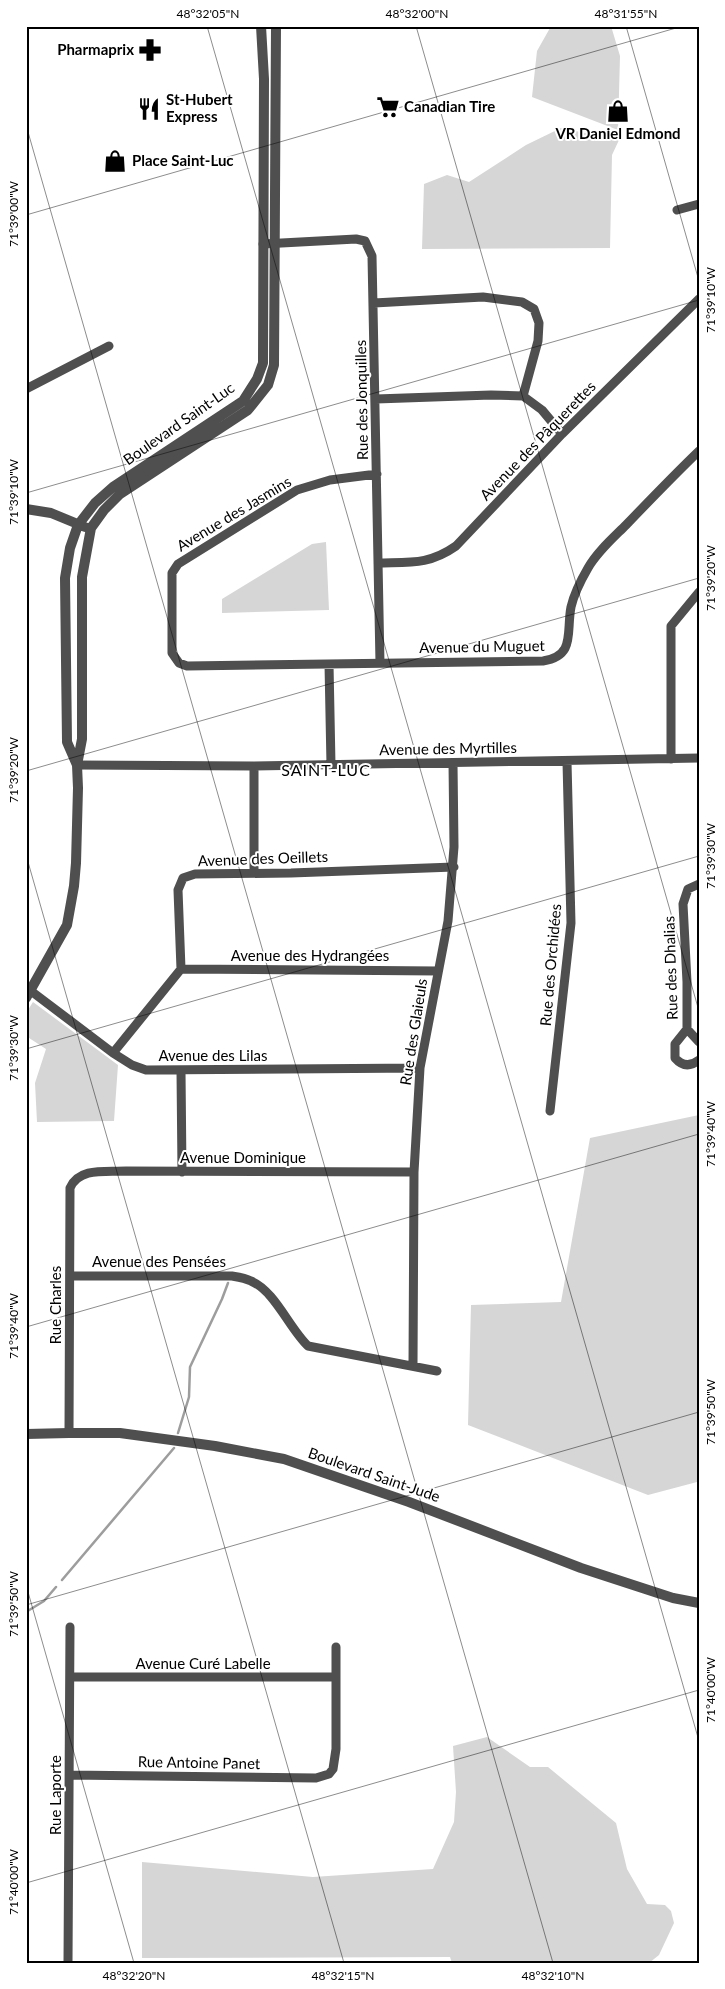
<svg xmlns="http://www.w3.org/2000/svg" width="725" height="1989" font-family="Lato,sans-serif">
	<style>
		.green { fill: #d6d6d6 }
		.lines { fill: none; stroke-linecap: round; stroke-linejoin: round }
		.stream { stroke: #9d9d9d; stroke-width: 2.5 }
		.minor { stroke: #4f4f4f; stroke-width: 9 }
		.tertiary { stroke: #4f4f4f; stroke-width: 10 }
		.ticks { fill: none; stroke: #000; stroke-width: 1; stroke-opacity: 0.45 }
		.labels { text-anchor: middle; stroke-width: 4; stroke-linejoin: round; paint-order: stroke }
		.poi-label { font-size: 15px; font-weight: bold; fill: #000; stroke: #fff; text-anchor: start }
		.street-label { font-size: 15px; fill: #000; stroke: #fff }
		.neighbourhood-label { font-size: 16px; letter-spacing: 1px; fill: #000; stroke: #fff }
		.neatline { fill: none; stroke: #000; stroke-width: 2 }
		.ticks-label { font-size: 12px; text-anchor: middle; fill: #000 }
	</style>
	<rect width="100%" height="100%" fill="#fff"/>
	<path class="green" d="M 566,26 L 611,26 L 620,56 L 618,130 L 532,97 L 537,51 L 550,28 Z
		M 561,128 L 619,140 L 612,155 L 610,248 L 422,249 L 424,184 L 447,175 L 469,182 L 526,145 Z
		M 326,542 L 329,610 L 222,613 L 222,599 L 312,544 Z
		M 33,1002 L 118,1065 L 114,1121 L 37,1122 L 35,1083 L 46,1049 L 26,1036 L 26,1013 Z
		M 699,1115 L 699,1485 L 697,1482 L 648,1495 L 468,1425 L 471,1305 L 561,1302 L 590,1138 Z
		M 487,1737 L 530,1767 L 548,1767 L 616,1823 L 627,1869 L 647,1904 L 665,1905 L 671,1911 L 674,1923 L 659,1955 L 649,1963 L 452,1963 L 450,1957 L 142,1958 L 142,1862 L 313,1877 L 433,1869 L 454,1822 L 456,1792 L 453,1746 Z"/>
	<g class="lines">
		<path class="stream" d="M 178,1433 L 189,1397 L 190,1367 L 222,1299 L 228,1283
			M 62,1580 L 174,1448
			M 26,1612 L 44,1601 L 56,1587"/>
		<path class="minor" d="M 677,210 L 699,204
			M 263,244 L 356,239 L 365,241 L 372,256 L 380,663
			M 374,303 L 483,297 L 522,302 L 534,309 L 539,323 L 538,341 L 523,396
			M 26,389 L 109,346
			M 376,399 L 491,395 L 523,396 L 542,410 L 562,434
			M 377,474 L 330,480 L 297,490 L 178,564 L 172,573 L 172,653 L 179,663 L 187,666 L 543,661 C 576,656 566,632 571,607 C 574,594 581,580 588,568 C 597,552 613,538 626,525 C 650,500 674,475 699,451
			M 378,563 C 410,562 429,565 456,546 L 562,434 L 699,299
			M 329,664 L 331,765
			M 671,759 L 671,626 L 699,592
			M 77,765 L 254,766 L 699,758
			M 254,766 L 254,873
			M 699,884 L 688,889 L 683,904 L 687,982 L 687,1029 L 699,1042
			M 181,969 L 438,971
			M 31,991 L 113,1053 L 132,1065 L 146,1070 L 420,1068
			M 687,1029 L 675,1044 L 675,1058 C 682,1066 690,1067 699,1060
			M 113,1053 L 181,969 L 178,890 L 183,878 L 195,874 L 291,873 L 454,867
			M 181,1071 L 182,1172
			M 550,1111 L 571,923 L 567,762
			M 70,1276 L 232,1276 C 238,1277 245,1278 251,1281 C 275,1291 289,1328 308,1346 L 437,1371
			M 413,1366 L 414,1172 L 420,1068 L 448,921 L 454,847 L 453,763
			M 69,1433 L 70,1188 C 79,1167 106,1172 126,1171 L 414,1172
			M 70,1677 L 336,1677
			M 69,1775 L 316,1778 L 329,1774 L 333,1769 L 336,1749 L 336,1647
			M 68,1963 L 70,1627"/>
		<path class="tertiary" d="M 26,509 L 51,513 L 85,527
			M 77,765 L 67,742 L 65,578 L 70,548 L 78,525 L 95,503 L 113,487 L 243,401 L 257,379 L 263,363 L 264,79 L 261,26
			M 26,998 L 67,925 L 74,886 L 76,863 L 78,788 L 77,765 L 82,739 L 82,577 L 91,528 L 104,510 L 120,494 L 248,410 L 268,385 L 274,365 L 276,26
			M 26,1434 L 69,1433 L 120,1433 L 215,1446 L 284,1459 L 409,1502 L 581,1568 L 673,1598 L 699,1603"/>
	</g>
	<path class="ticks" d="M 207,26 L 699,1741M 416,26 L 699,1011M 626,26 L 699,281M 26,125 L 553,1963M 26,215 L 683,26M 26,493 L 699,300M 26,771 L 699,578M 26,855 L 344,1963M 26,1049 L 699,856M 26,1327 L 699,1134M 26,1585 L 134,1963M 26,1605 L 699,1412M 26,1883 L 699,1690"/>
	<defs>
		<symbol id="pharmacy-bare" viewBox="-9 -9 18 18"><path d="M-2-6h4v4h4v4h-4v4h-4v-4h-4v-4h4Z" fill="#000" stroke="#fff" stroke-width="2.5" paint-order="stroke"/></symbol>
		<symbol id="supermarket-bare" viewBox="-9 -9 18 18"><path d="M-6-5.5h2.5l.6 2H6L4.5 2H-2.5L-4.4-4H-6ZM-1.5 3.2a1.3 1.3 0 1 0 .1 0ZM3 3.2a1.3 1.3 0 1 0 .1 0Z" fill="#000" stroke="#fff" stroke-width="2.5" paint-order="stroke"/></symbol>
		<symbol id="restaurant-bare" viewBox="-9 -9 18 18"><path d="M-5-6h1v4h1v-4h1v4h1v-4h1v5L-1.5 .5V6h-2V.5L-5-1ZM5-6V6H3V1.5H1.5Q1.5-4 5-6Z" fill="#000" stroke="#fff" stroke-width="2.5" paint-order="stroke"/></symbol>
		<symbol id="shop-bare" viewBox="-9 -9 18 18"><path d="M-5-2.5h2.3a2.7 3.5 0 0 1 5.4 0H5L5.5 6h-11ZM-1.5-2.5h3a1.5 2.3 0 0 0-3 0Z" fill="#000" stroke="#fff" stroke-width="2.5" paint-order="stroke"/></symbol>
	</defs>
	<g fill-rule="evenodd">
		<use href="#pharmacy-bare" x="134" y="34" width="32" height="32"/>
		<use href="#supermarket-bare" x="372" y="91" width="32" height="32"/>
		<use href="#restaurant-bare" x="133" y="93" width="32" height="32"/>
		<use href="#shop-bare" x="602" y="95" width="32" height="32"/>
		<use href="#shop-bare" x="99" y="145" width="32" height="32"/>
	</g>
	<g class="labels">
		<g class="poi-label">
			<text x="134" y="55" text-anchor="end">Pharmaprix</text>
			<text x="166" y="105">St-Hubert<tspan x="166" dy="17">Express</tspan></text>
			<text x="404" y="112">Canadian Tire</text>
			<text x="618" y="139" text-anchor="middle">VR Daniel Edmond</text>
			<text x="132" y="166">Place Saint-Luc</text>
		</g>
		<g class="street-label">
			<text transform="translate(362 400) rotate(-91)" y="5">Rue des Jonquilles</text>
			<text transform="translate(179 424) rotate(-35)" y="5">Boulevard Saint-Luc</text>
			<text transform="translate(538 441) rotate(-46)" y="5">Avenue des Pâquerettes</text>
			<text transform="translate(234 514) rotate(-31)" y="5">Avenue des Jasmins</text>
			<text transform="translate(482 647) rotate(-1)" y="5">Avenue du Muguet</text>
			<text transform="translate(448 749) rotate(-1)" y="5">Avenue des Myrtilles</text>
			<text transform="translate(263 859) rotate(-2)" y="5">Avenue des Oeillets</text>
			<text x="310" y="961">Avenue des Hydrangées</text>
			<text transform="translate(551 965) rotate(-85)" y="5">Rue des Orchidées</text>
			<text transform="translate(671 968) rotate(-92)" y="5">Rue des Dhalias</text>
			<text transform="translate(414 1032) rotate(-81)" y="5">Rue des Glaieuls</text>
			<text x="213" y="1061">Avenue des Lilas</text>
			<text x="243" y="1163">Avenue Dominique</text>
			<text x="159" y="1267">Avenue des Pensées</text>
			<text transform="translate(56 1305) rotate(-90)" y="5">Rue Charles</text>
			<text transform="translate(374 1475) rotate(19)" y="5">Boulevard Saint-Jude</text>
			<text x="203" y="1669">Avenue Curé Labelle</text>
			<text transform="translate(199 1763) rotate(1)" y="5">Rue Antoine Panet</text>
			<text transform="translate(56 1795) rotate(-90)" y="5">Rue Laporte</text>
		</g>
		<g class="neighbourhood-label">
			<text x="326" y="776">SAINT-LUC</text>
		</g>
	</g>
	<rect width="725" height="1989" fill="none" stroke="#ffffff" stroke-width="55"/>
	<rect x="28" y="28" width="670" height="1934" class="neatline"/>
	<g class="ticks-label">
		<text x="208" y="18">48°32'05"N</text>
		<text x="417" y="18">48°32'00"N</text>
		<text x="626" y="18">48°31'55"N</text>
		<text transform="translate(14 214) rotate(-90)" y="4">71°39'00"W</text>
		<text transform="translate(711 300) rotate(-90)" y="4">71°39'10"W</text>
		<text transform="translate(14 492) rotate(-90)" y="4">71°39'10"W</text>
		<text transform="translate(711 578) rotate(-90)" y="4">71°39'20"W</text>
		<text transform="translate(14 770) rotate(-90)" y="4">71°39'20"W</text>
		<text transform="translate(711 856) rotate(-90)" y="4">71°39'30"W</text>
		<text transform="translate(14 1048) rotate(-90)" y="4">71°39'30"W</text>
		<text transform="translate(711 1134) rotate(-90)" y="4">71°39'40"W</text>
		<text transform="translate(14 1326) rotate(-90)" y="4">71°39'40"W</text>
		<text transform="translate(711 1412) rotate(-90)" y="4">71°39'50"W</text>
		<text transform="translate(14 1604) rotate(-90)" y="4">71°39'50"W</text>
		<text transform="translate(711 1690) rotate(-90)" y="4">71°40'00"W</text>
		<text transform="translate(14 1882) rotate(-90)" y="4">71°40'00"W</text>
		<text x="134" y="1980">48°32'20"N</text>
		<text x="343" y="1980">48°32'15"N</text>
		<text x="553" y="1980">48°32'10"N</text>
	</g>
</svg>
